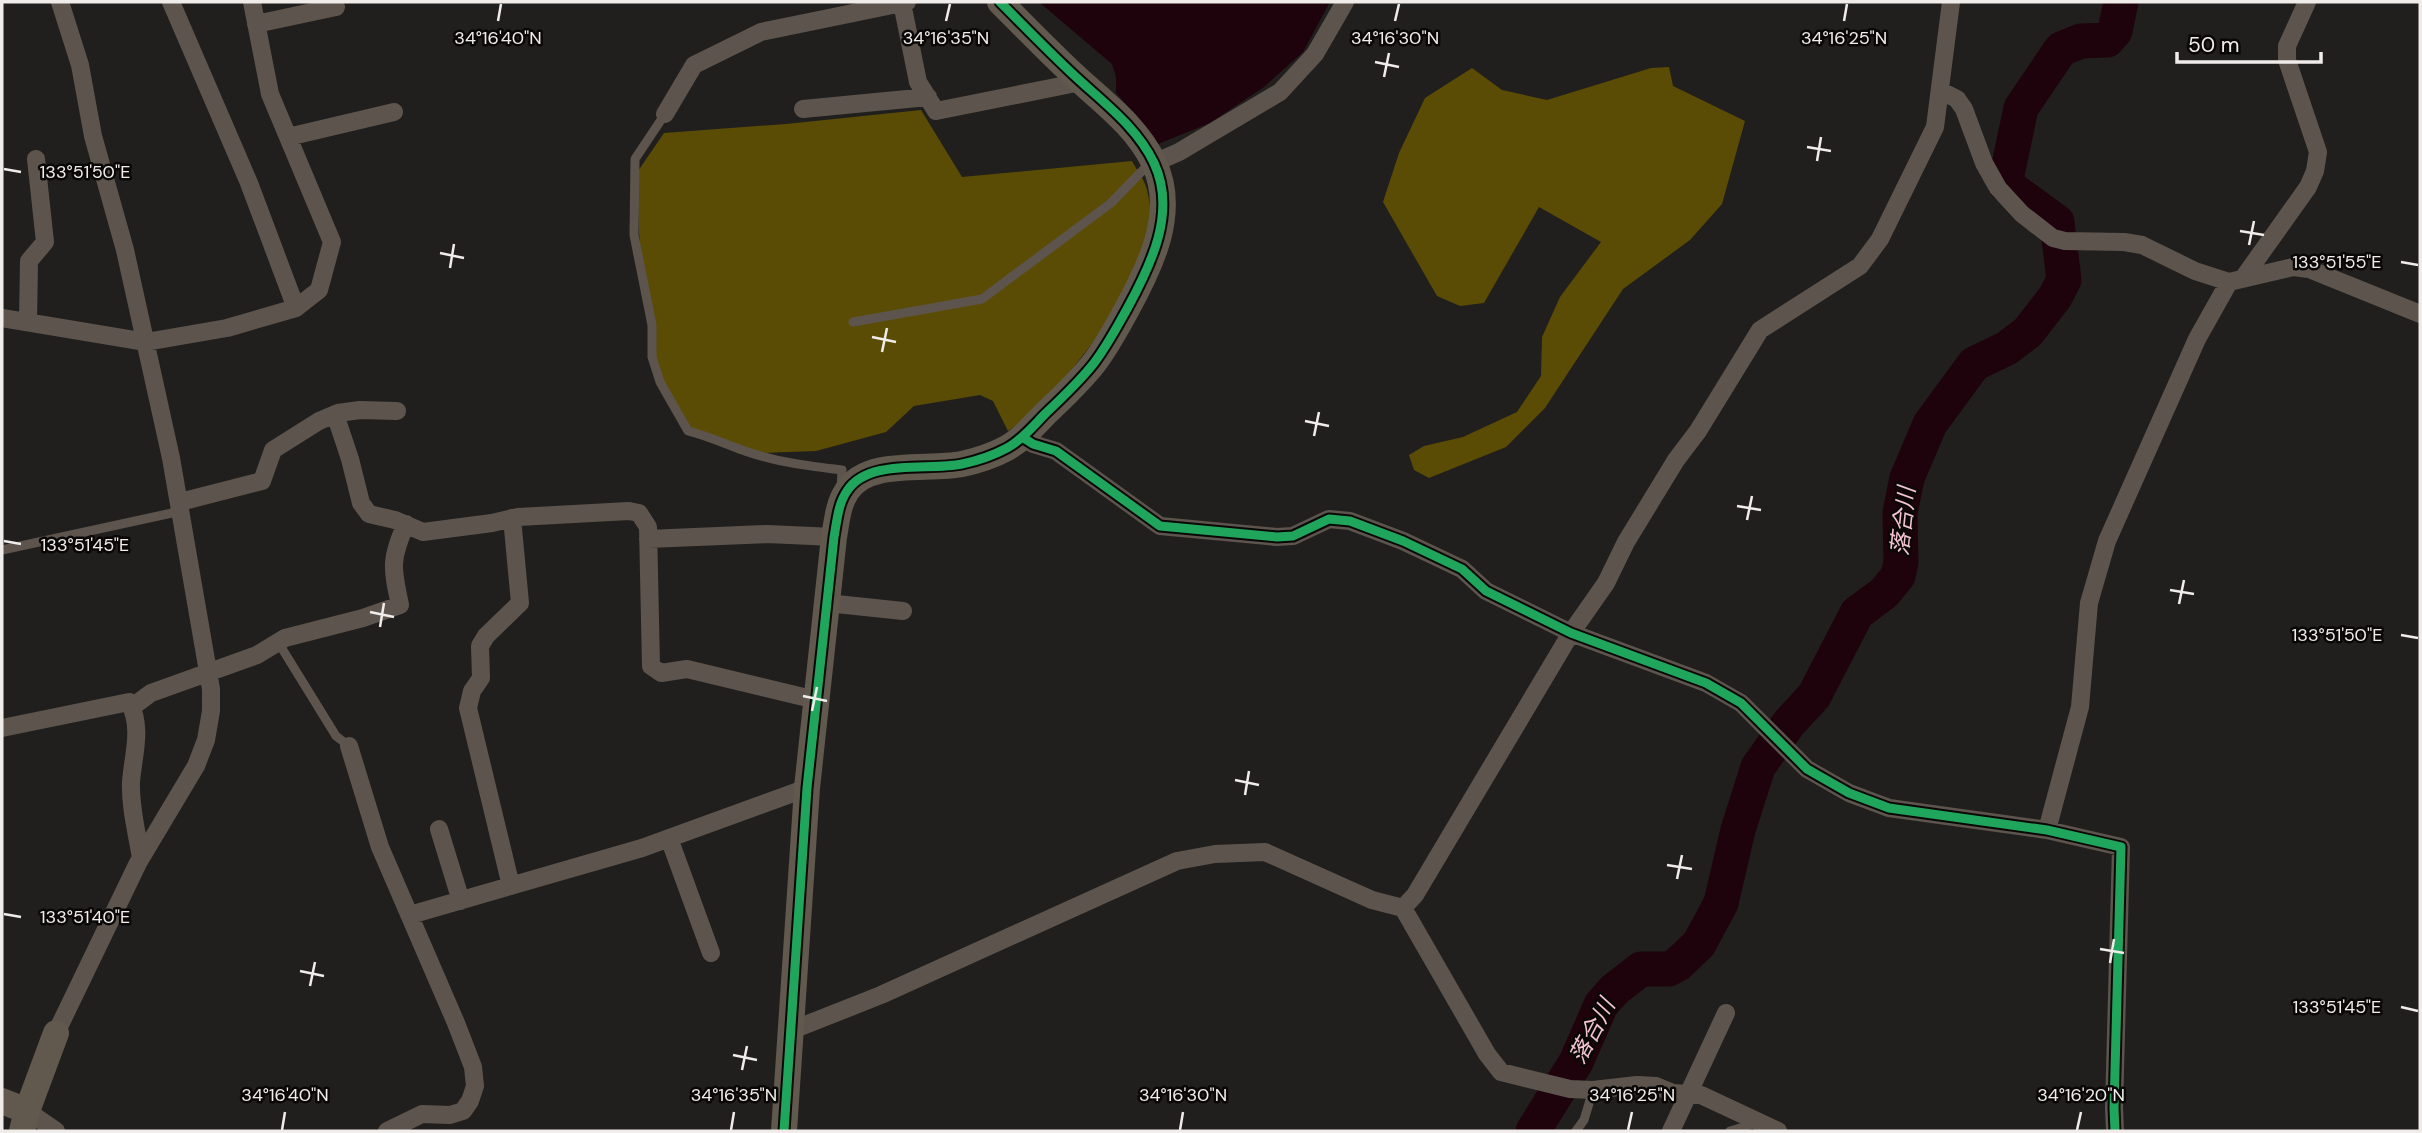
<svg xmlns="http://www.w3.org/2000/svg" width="2422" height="1133" font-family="'DM Sans','Noto Sans JP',sans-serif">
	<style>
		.forest { fill: #5a4c04 }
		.water { fill: #1e030d }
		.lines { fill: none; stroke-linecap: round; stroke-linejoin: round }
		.river { stroke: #1e030d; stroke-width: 35 }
		.lane { stroke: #5d554d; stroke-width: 9 }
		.street { stroke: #5d554d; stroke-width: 18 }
		.secondary { stroke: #61584e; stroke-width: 26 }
		.cycleway-casing { stroke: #0a0807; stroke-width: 13 }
		.cycleway { stroke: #20a55d; stroke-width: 9 }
		.ticks { fill: none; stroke: #efecea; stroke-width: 2.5 }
		.labels { text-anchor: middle; stroke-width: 5; stroke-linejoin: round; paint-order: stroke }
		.water-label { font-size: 23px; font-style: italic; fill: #f3c3d2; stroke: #0a0807 }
		.ticks-label { font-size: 18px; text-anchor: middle; fill: #efecea; stroke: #0a0807; stroke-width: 5; stroke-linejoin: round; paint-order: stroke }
	</style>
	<rect width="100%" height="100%" fill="#211f1d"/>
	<path class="forest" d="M 1669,67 L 1673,86 L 1745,121 L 1722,204 L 1690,240 L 1623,289 L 1545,408 L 1506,447 L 1429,478 L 1414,470 L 1409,455 L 1424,446 L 1463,437 L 1517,412 L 1541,376 L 1542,337 L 1560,297 L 1601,242 L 1539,207 L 1484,303 L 1460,306 L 1437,296 L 1383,202 L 1399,153 L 1425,98 L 1472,68 L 1502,90 L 1547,100 L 1651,68 Z
		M 921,110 L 962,177 L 1132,161 C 1136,169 1142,176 1145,184 C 1150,196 1152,220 1150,232 C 1139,291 1058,398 1008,431 L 993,401 L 980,395 L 914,406 L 886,432 L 816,451 L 739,454 L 692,431 L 664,387 L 649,334 L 639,233 L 638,171 L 664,133 L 786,124 Z"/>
	<path class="water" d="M 1039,2 L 1330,2 L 1303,52 L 1264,87 L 1210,123 L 1158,144 L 1138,117 L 1116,93 L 1116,77 L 1112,64 Z"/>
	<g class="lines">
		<path class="river" d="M 1533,1131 L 1576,1062 L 1601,1005 L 1614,990 L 1641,969 L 1669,969 L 1678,964 L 1699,944 L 1721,903 L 1738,830 L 1758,767 L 1789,723 L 1814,696 L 1857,613 L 1884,593 L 1898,576 L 1901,562 L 1900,513 L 1907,478 L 1930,424 L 1974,364 L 2007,348 L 2028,332 L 2055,297 L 2064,280 L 2057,222 L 2005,184 L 2021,108 L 2061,49 L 2081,41 L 2107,40 L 2115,31 L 2121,2"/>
		<path class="lane" d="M 665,114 L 635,159 L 634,235 L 652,325 L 652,357 L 660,382 L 688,431 C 708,436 725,444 745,451 C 776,462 809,466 842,470 L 841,488
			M 853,322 L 982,299 L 1111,203 L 1143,170 L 1152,165
			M 2,550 L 181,511
			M 278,642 L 336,736 L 349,746
			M 1576,1131 L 1584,1120 L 1593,1090
			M 1730,1131 L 1757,1123"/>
		<path class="street" d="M 171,2 L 249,183 L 296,308
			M 902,3 L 918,82 L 936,111 L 1081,82
			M 256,24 L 336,7
			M 1941,91 L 1957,99 L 1964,109 L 1984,163 L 1998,188 L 2022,214 L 2053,238 L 2065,241 L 2124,242 L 2142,245 L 2195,271 L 2229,282 L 2293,267 L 2309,269 L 2420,314
			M 803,109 L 928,97
			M 665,114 L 694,65 L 761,32 L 907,2
			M 288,137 L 394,112
			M 1154,163 L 1179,152 L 1280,92 L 1315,54 L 1345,2
			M 2244,277 L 2308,187 L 2315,171 L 2318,152 L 2287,60 L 2287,46 L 2307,2
			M 2,318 L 146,342 L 227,328 L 296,308 L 319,290 L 332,242 L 270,94 L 252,2
			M 28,322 L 29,261 L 45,242 L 36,159
			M 335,414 L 350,459 L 361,503 L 369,514 L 395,520 L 423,532 L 492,523 L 518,517 L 629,511 L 639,513 L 648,527 L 651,666 L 661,673 L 687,669 L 816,700
			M 1022,437 L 1033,444 L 1056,451 L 1160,526 L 1277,537 L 1293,536 L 1329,519 L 1350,521 L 1403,541 L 1462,569 L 1486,591 L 1571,633 L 1706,683 L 1741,703 L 1807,769 L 1849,793 L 1889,808 L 2047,830 L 2121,847 L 2114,1108 L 2115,1131
			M 180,502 L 262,481 L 273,450 L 319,421 L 338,413 L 360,410 L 397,411
			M 648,539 L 767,534 L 834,537
			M 827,603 L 903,611
			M 132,707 L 151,693 L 257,655 L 285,638 L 363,618 L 400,605 C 392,568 390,559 406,524
			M 2,728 L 129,702 C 143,728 133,755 131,782 C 130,807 137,833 141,858
			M 349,746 L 380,847 L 456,1023 L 473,1067 L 475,1086 L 470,1101 L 463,1111 L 450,1115 L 422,1114 L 387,1131
			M 439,829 L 461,901
			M 2047,830 L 2080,707 L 2089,603 L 2107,541 L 2197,339 L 2229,282
			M 669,838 L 711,953
			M 511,886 L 468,708 L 472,691 L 481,678 L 480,646 L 486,636 L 520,603 L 512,518
			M 1403,908 L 1415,895 L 1571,633 L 1606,583 L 1626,542 L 1676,460 L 1698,431 L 1760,330 L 1860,266 L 1880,239 L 1935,127 L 1951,2
			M 410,915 L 642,848 L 807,788
			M 790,1031 L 881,995 L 1177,861 L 1215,854 L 1265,852 L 1372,900 L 1403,908 L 1487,1054 L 1501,1072 L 1570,1089 L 1593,1090 L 1637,1085 L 1656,1086 L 1673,1093 L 1701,1095 L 1778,1131
			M 56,1033 L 138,863 L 196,766 L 206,740 L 211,711 L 211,689 L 171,458 L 125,250 L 93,136 L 80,65 L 60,2
			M 27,1111 L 56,1131
			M 1671,1131 L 1726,1013"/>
		<path class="secondary" d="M 2,1101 L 27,1111
			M 22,1131 L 27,1111 L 56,1033
			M 784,1131 L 807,788 L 834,537 C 837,521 838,504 847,491 C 868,458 928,471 962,464 C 976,461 994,455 1007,448 C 1022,440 1034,425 1046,413 C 1063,397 1080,381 1094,363 C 1107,346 1117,327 1127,309 C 1151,265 1177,212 1154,163 C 1137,127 1104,103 1076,77 C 1050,53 1025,27 1000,2"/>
		<defs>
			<path id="cycleway" d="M 1022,437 L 1033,444 L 1056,451 L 1160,526 L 1277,537 L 1293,536 L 1329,519 L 1350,521 L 1403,541 L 1462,569 L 1486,591 L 1571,633 L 1706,683 L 1741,703 L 1807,769 L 1849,793 L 1889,808 L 2047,830 L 2121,847 L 2114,1108 L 2115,1131
				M 784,1131 L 807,788 L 834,537 C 837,521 838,504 847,491 C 868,458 928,471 962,464 C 976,461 994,455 1007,448 C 1022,440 1034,425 1046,413 C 1063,397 1080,381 1094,363 C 1107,346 1117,327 1127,309 C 1151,265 1177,212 1154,163 C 1137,127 1104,103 1076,77 C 1050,53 1025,27 1000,2"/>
		</defs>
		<use href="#cycleway" class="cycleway-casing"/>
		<use href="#cycleway" class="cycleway"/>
	</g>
	<path class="ticks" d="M 498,21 L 501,4M 946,21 L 950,4M 1395,21 L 1399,4M 1844,21 L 1847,4M 1375,62 L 1399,67M 1384,77 L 1389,53M 1807,147 L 1831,151M 1817,161 L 1821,137M 4,169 L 21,172M 2240,231 L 2264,235M 2249,245 L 2254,221M 440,253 L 464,258M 2401,262 L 2418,265M 450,268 L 454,244M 872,337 L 896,342M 882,352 L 887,328M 1305,421 L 1329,426M 1314,436 L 1319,412M 1737,506 L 1761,510M 1747,520 L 1752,496M 4,541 L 21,544M 2170,590 L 2194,594M 2179,604 L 2184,580M 370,612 L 394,617M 380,627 L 384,603M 2401,635 L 2418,638M 803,696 L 827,701M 812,711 L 817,687M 1235,780 L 1259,785M 1245,795 L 1249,771M 1667,865 L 1692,869M 1677,879 L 1682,855M 4,914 L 21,917M 2100,949 L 2124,953M 2110,963 L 2114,939M 300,971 L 324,976M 310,986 L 315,962M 2401,1007 L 2418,1011M 733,1055 L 757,1060M 742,1070 L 747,1046M 282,1130 L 285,1112M 731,1130 L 734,1112M 1180,1130 L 1183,1112M 1628,1130 L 1632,1112M 2077,1130 L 2081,1112"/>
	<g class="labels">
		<g class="water-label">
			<text transform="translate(1903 521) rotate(-84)" y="8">落合川</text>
			<text transform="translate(1592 1031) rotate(-62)" y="8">落合川</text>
		</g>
	</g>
	<g class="ticks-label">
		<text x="498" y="44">34°16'40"N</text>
		<text x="946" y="44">34°16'35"N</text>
		<text x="1395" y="44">34°16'30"N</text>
		<text x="1844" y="44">34°16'25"N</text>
		<text x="85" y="178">133°51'50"E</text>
		<text x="2337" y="268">133°51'55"E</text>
		<text x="85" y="551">133°51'45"E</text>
		<text x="2337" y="641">133°51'50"E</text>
		<text x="85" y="923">133°51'40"E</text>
		<text x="2337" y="1013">133°51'45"E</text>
		<text x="285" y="1101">34°16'40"N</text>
		<text x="734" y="1101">34°16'35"N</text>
		<text x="1183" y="1101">34°16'30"N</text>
		<text x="1632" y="1101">34°16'25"N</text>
		<text x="2081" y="1101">34°16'20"N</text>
	</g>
	<rect width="2422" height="1133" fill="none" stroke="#efecea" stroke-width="7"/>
	<path d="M2177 52v10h144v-10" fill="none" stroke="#efecea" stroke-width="3.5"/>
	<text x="2188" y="52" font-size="21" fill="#efecea" stroke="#0a0807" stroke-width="5" paint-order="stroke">50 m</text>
</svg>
